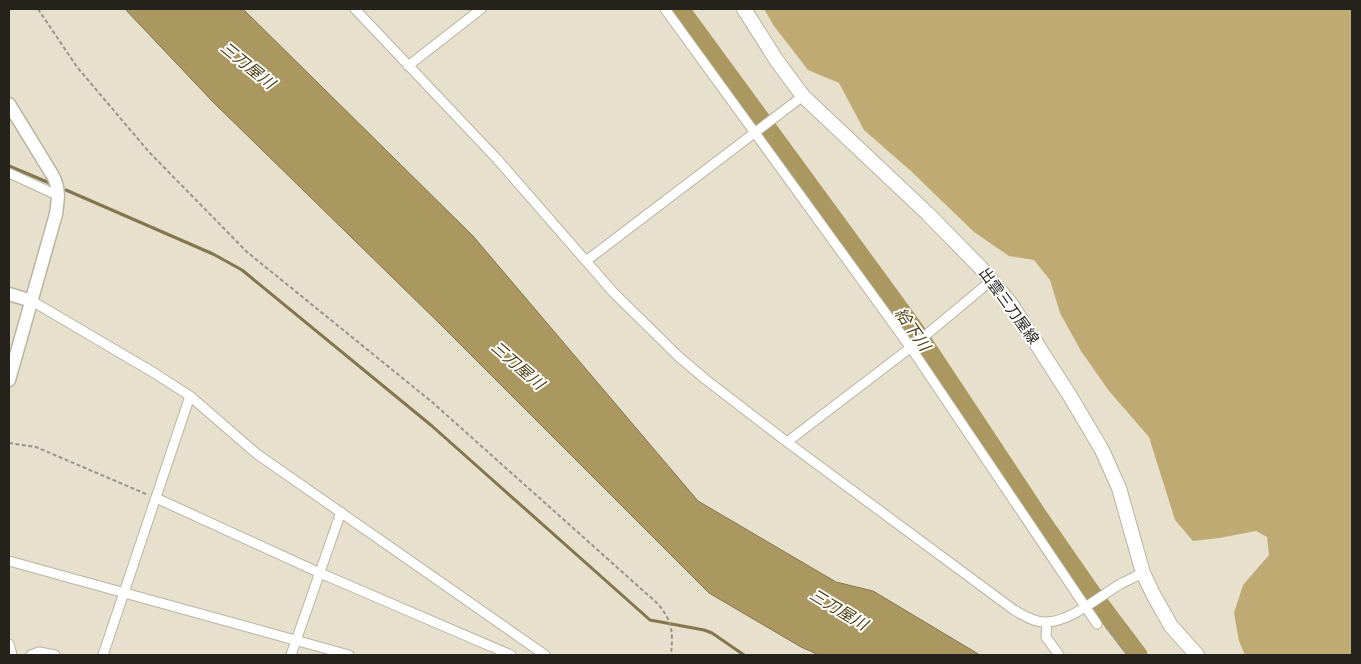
<svg xmlns="http://www.w3.org/2000/svg" width="1361" height="664" font-family="'Golos Text','Noto Sans JP',sans-serif">
	<style>
		.forest { fill: #beaa72 }
		.water { fill: #ab9860; stroke: #83754c }
		.lines { fill: none; stroke-linecap: round; stroke-linejoin: round }
		.stream { stroke: #83754c; stroke-width: 3 }
		.river { stroke: #ab9860; stroke-width: 19 }
		.street-casing { stroke: #b9b3a1; stroke-width: 11 }
		.secondary-casing { stroke: #b9b3a1; stroke-width: 15 }
		.primary-casing { stroke: #b9b3a1; stroke-width: 16 }
		.path { stroke: #999487; stroke-width: 2; stroke-dasharray: 4 2.5; stroke-linecap: butt }
		.street { stroke: #fff; stroke-width: 9 }
		.secondary { stroke: #fff; stroke-width: 12 }
		.primary { stroke: #fff; stroke-width: 14 }
		.labels { text-anchor: middle; stroke-width: 4; stroke-linejoin: round; paint-order: stroke }
		.street-label { font-size: 15px; fill: #25221c; stroke: #fff }
		.water-label { font-size: 16px; font-style: italic; fill: #504215; stroke: #fff }
	</style>
	<rect width="100%" height="100%" fill="#e6e0cd"/>
	<path class="forest" d="M 764,9 L 1352,9 L 1352,655 L 1245,655 L 1239,641 L 1234,613 L 1243,585 L 1269,555 L 1267,537 L 1256,531 L 1219,538 L 1193,541 L 1175,520 L 1149,437 L 1109,391 L 1081,351 L 1060,313 L 1050,280 L 1034,260 L 1009,256 L 974,232 L 912,172 L 864,130 L 839,83 L 808,70 L 774,26 Z"/>
	<path class="water" d="M 125,9 L 243,9 L 473,236 L 698,501 L 836,582 L 873,591 L 980,655 L 819,655 L 801,647 L 709,593 L 440,324 L 213,102 Z"/>
	<g class="lines">
		<path class="stream" d="M 9,166 L 52,184
			M 66,190 L 213,254 L 242,270 L 432,426 L 650,620 L 704,630 L 712,633 L 744,655"/>
		<path class="river" d="M 680,9 L 917,333 L 1040,519 L 1092,594 L 1138,655"/>
		<defs>
			<path id="street" d="M 355,9 L 497,159 L 613,292 L 678,356 L 705,379 L 787,442 L 1014,610 C 1023,615 1035,623 1046,622 C 1071,622 1101,595 1122,583 C 1129,580 1136,576 1143,573
				M 665,9 L 911,348 L 1097,624
				M 408,66 L 481,9
				M 9,173 L 59,196
				M 586,261 L 803,96
				M 32,301 L 156,374 L 190,396 L 257,454 L 545,655
				M 787,442 L 914,345 L 992,280
				M 156,498 L 320,573 L 511,655
				M 9,561 L 349,655
				M 1047,622 L 1046,637 L 1059,655
				M 9,644 L 12,655
				M 31,655 L 39,652 L 55,655
				M 103,655 L 190,396
				M 291,655 L 341,512"/>
			<path id="secondary" d="M 9,104 L 53,176 C 60,189 58,200 56,214 L 9,380
				M 9,294 L 32,301"/>
			<path id="primary" d="M 744,9 L 777,61 L 803,96 L 928,214 L 980,267 L 1011,304 L 1070,396 L 1102,450 L 1119,488 L 1143,573 L 1153,594 L 1171,626 L 1197,655"/>
		</defs>
		<use href="#street" class="street-casing"/>
		<use href="#secondary" class="secondary-casing"/>
		<use href="#primary" class="primary-casing"/>
		<path class="path" d="M 38,9 L 77,67 L 149,152 L 247,252 L 432,402 L 657,603 C 673,621 673,632 671,655
			M 9,443 L 36,447 L 146,494
			M 1106,627 L 1128,655"/>
		<use href="#street" class="street"/>
		<use href="#secondary" class="secondary"/>
		<use href="#primary" class="primary"/>
	</g>
	<g class="labels">
		<g class="street-label">
			<text transform="translate(1009 306) rotate(54)" y="5">出雲三刀屋線</text>
		</g>
		<g class="water-label">
			<text transform="translate(248 65) rotate(39)" y="6">三刀屋川</text>
			<text transform="translate(913 329) rotate(55)" y="6">給下川</text>
			<text transform="translate(518 365) rotate(41)" y="6">三刀屋川</text>
			<text transform="translate(839 609) rotate(31)" y="6">三刀屋川</text>
		</g>
	</g>
	<rect width="1361" height="664" fill="none" stroke="#25221c" stroke-width="20"/>
</svg>
